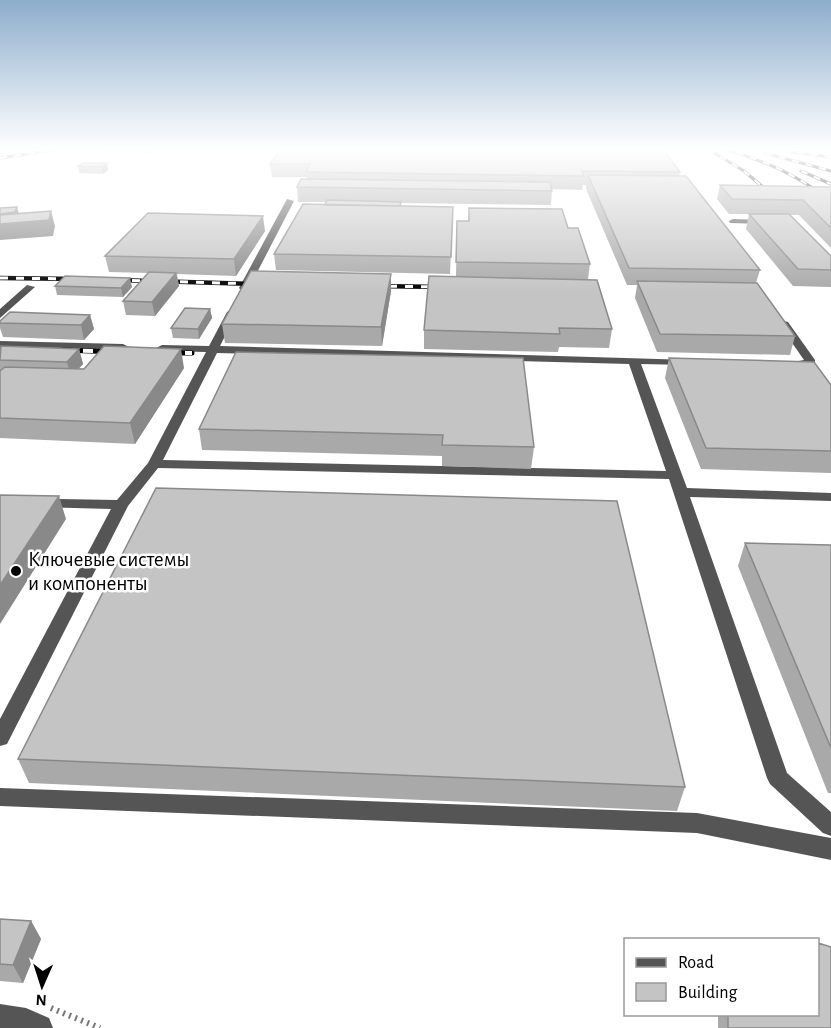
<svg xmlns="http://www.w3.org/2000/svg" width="831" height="1028" font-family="'Alegreya Sans',sans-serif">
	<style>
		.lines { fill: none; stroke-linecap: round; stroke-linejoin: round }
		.path { stroke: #777; stroke-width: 6; stroke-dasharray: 2 4.5; stroke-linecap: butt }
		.minor { fill: #555; fill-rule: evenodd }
		.rail-far2-casing { stroke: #000; stroke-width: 3 }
		.rail-far1-casing { stroke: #000; stroke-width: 4.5 }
		.rail-casing { stroke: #000; stroke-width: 5 }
		.rail-far2 { stroke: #fff; stroke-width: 2; stroke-dasharray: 7; stroke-linecap: butt }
		.rail-far1 { stroke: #fff; stroke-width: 3; stroke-dasharray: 8; stroke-linecap: butt }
		.rail { stroke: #fff; stroke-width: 4; stroke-dasharray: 10; stroke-linecap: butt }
		.wall { fill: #a9a9a9 }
		.shaded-wall { fill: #898989 }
		.building { fill: #c4c4c4; stroke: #898989; stroke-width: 1.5 }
		.poi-dot { fill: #000; stroke: #fff; stroke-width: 2 }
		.labels { text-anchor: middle; stroke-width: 5; stroke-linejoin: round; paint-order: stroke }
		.poi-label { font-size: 21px; fill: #000; stroke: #fff; text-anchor: start }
	</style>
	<rect width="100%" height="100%" fill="#fff"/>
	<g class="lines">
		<path class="path" d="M 51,1008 L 100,1028"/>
		<path class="minor" d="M 287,199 L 294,201 L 249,288 L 241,290 L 239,288 Z
			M 733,219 L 768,220 L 772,222 L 768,224 L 730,223 L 729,221 Z
			M 27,285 L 35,287 L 0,318 L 0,309 Z
			M 232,309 L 237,312 L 220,346 L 691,360 L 691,364 L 687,365 L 641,364 L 687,488 L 831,493 L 831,501 L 690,497 L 787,773 L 831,812 L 831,836 L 823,833 L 770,784 L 767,778 L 669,479 L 158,468 L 128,506 L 7,744 L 0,746 L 0,719 L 111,509 L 0,506 L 0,498 L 117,500 L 148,463 L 206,352 L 162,351 L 156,348 L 162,345 L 209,346 L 227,312 ZM 217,353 L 629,364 L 666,471 L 163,460 Z
			M 784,321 L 788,322 L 815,360 L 815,364 L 788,367 L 788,363 L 804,360 L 779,324 Z
			M 0,341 L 123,344 L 129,347 L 123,350 L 0,347 Z
			M 0,788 L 697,813 L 831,838 L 831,860 L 697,833 L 0,806 Z
			M 0,1004 L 26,1008 L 49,1018 L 53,1028 L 0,1028 Z"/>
		<defs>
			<path id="rail-far2" d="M 708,149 L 744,171 L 763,187
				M 723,149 C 761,159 794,173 825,197
				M 783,151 L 831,157
				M 765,153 L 831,171
				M 0,158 L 59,149
				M 801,171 L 831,184"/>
			<path id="rail-far1" d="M 0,278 L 80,279
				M 116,280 L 259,284
				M 373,286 L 445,287"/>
			<path id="rail" d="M 63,350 L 117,352
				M 165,353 L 192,353"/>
		</defs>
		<use href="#rail-far2" class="rail-far2-casing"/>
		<use href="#rail-far1" class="rail-far1-casing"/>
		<use href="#rail" class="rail-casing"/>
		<use href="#rail-far2" class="rail-far2"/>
		<use href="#rail-far1" class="rail-far1"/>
		<use href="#rail" class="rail"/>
	</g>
	<path class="wall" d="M 102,149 L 158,149 L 153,153 L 103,152 Z
		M 107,163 L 108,170 L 103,174 L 79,173 L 78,166 Z
		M 270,164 L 680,172 L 679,176 L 760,270 L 756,283 L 795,336 L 790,355 L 657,352 L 635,298 L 637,285 L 627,285 L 586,189 L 586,185 L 583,185 L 582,190 L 552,189 L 551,205 L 401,203 L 401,206 L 453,207 L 450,274 L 276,270 L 274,254 L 325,205 L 326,202 L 298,202 L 297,187 L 306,179 L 306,177 L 272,177 Z
		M 720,185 L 831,187 L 831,248 L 799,215 L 789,215 L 831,256 L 831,287 L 793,286 L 746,229 L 749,214 L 729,214 L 717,199 Z
		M 469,208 L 568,228 L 590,264 L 588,279 L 612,329 L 609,348 L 559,347 L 558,352 L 424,349 L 424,330 L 456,277 L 457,221 L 468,221 Z
		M 265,231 L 236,276 L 177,274 L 179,286 L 155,316 L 126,315 L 123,301 L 148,273 L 109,272 L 105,256 Z
		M 391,274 L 391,291 L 382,346 L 225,343 L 222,324 Z
		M 55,286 L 132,287 L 123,297 L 57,295 Z
		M 210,309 L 212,318 L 199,339 L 173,338 L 171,328 Z
		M 90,315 L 94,329 L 84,340 L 3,337 L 0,328 L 0,321 Z
		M 0,347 L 79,349 L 83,364 L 78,369 L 184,368 L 135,444 L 0,438 Z
		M 236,352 L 534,447 L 531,469 L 442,466 L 442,456 L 202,450 L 199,429 Z
		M 669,358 L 831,385 L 831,473 L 701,469 L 665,378 Z
		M 745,543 L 831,545 L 831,793 L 828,793 L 738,566 Z
		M 18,759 L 685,787 L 677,811 L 29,783 Z
		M 0,919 L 31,921 L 41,939 L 23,983 L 0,981 Z
		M 718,1014 L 818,1014 L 831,1028 L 718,1028 Z"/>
	<path class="shaded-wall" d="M 107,163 L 108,170 L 103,174 L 102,167 Z
		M 17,207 L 19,215 L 0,222 L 0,214 Z
		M 51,211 L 55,226 L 53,236 L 0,240 L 0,224 Z
		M 263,216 L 265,231 L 236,276 L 234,259 Z
		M 176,273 L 179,286 L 155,316 L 152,302 Z
		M 391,274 L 391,291 L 382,346 L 381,327 Z
		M 130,278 L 132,287 L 123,297 L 121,288 Z
		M 210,309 L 212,318 L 199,339 L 198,329 Z
		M 90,315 L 94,329 L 84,340 L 81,325 Z
		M 79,349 L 83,364 L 71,377 L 67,362 Z
		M 181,349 L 184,368 L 135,444 L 130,423 Z
		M 59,496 L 66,519 L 0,624 L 0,585 Z
		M 31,921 L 41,939 L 23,983 L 13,965 Z"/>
	<path class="building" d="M 280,149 L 663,149 L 680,172 L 582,171 L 584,176 L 306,172 L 310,164 L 270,164 Z
		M 83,163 L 107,163 L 102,167 L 78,166 Z
		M 588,175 L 686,176 L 760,270 L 629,268 Z
		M 301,179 L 550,182 L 552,191 L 297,187 Z
		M 720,185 L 831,187 L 831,228 L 803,200 L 732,199 Z
		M 327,200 L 401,202 L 400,206 L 325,205 Z
		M 303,204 L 453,207 L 451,257 L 274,254 Z
		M 17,207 L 15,212 L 0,214 L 0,208 Z
		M 469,208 L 562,209 L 568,228 L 578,228 L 590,264 L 456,262 L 457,221 L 469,221 Z
		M 51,211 L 49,220 L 0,224 L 0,215 Z
		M 148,213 L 263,216 L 234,259 L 105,256 Z
		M 749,214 L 789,214 L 831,256 L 831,270 L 798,269 Z
		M 251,271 L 391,274 L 381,327 L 222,324 Z
		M 149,272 L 176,273 L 152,302 L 123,301 Z
		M 65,276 L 130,278 L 121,288 L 55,286 Z
		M 429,276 L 597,280 L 612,329 L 559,328 L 560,334 L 424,330 Z
		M 637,281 L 757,283 L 795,336 L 660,334 Z
		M 185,308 L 210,309 L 198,329 L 171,328 Z
		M 10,312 L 90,315 L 81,325 L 0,323 L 0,321 Z
		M 1,346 L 79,349 L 67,362 L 0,360 Z
		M 104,346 L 181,349 L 130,423 L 0,418 L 0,371 L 5,367 L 84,369 Z
		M 236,352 L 523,358 L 534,447 L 442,445 L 443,435 L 199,429 Z
		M 669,358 L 814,362 L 831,385 L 831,451 L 706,448 Z
		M 156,488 L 617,501 L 685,787 L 18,759 Z
		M 0,495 L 59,496 L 0,585 Z
		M 745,543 L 831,545 L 831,748 Z
		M 0,919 L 31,921 L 13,965 L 0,964 Z
		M 818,943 L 831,947 L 831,1028 L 728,1028 L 728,1014 L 818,1014 Z"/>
	<linearGradient id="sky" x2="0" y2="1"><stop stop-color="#8cadcc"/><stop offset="0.51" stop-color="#fff"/><stop offset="1" stop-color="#fff" stop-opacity="0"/></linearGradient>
	<rect width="831" height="293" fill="url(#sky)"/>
	<circle class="poi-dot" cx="16" cy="571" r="6"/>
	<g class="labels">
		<g class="poi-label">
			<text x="28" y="566">Ключевые системы<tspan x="28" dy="24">и компоненты</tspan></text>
		</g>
	</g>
	<rect x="624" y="938" width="195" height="78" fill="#ffffff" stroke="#999999" stroke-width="1.5"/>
	<rect x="636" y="958" width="30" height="9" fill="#555555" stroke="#999999" stroke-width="1.5"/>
	<text x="678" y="968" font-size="18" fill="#000000">Road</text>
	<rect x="636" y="983" width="30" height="18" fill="#c4c4c4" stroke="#999999" stroke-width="1.5"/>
	<text x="678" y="998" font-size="18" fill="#000000">Building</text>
	<g transform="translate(42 986) rotate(183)" stroke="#ffffff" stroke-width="4.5" paint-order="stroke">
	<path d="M0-4.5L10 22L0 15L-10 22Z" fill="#000000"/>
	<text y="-9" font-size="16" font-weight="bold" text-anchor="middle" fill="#000000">N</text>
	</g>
</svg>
